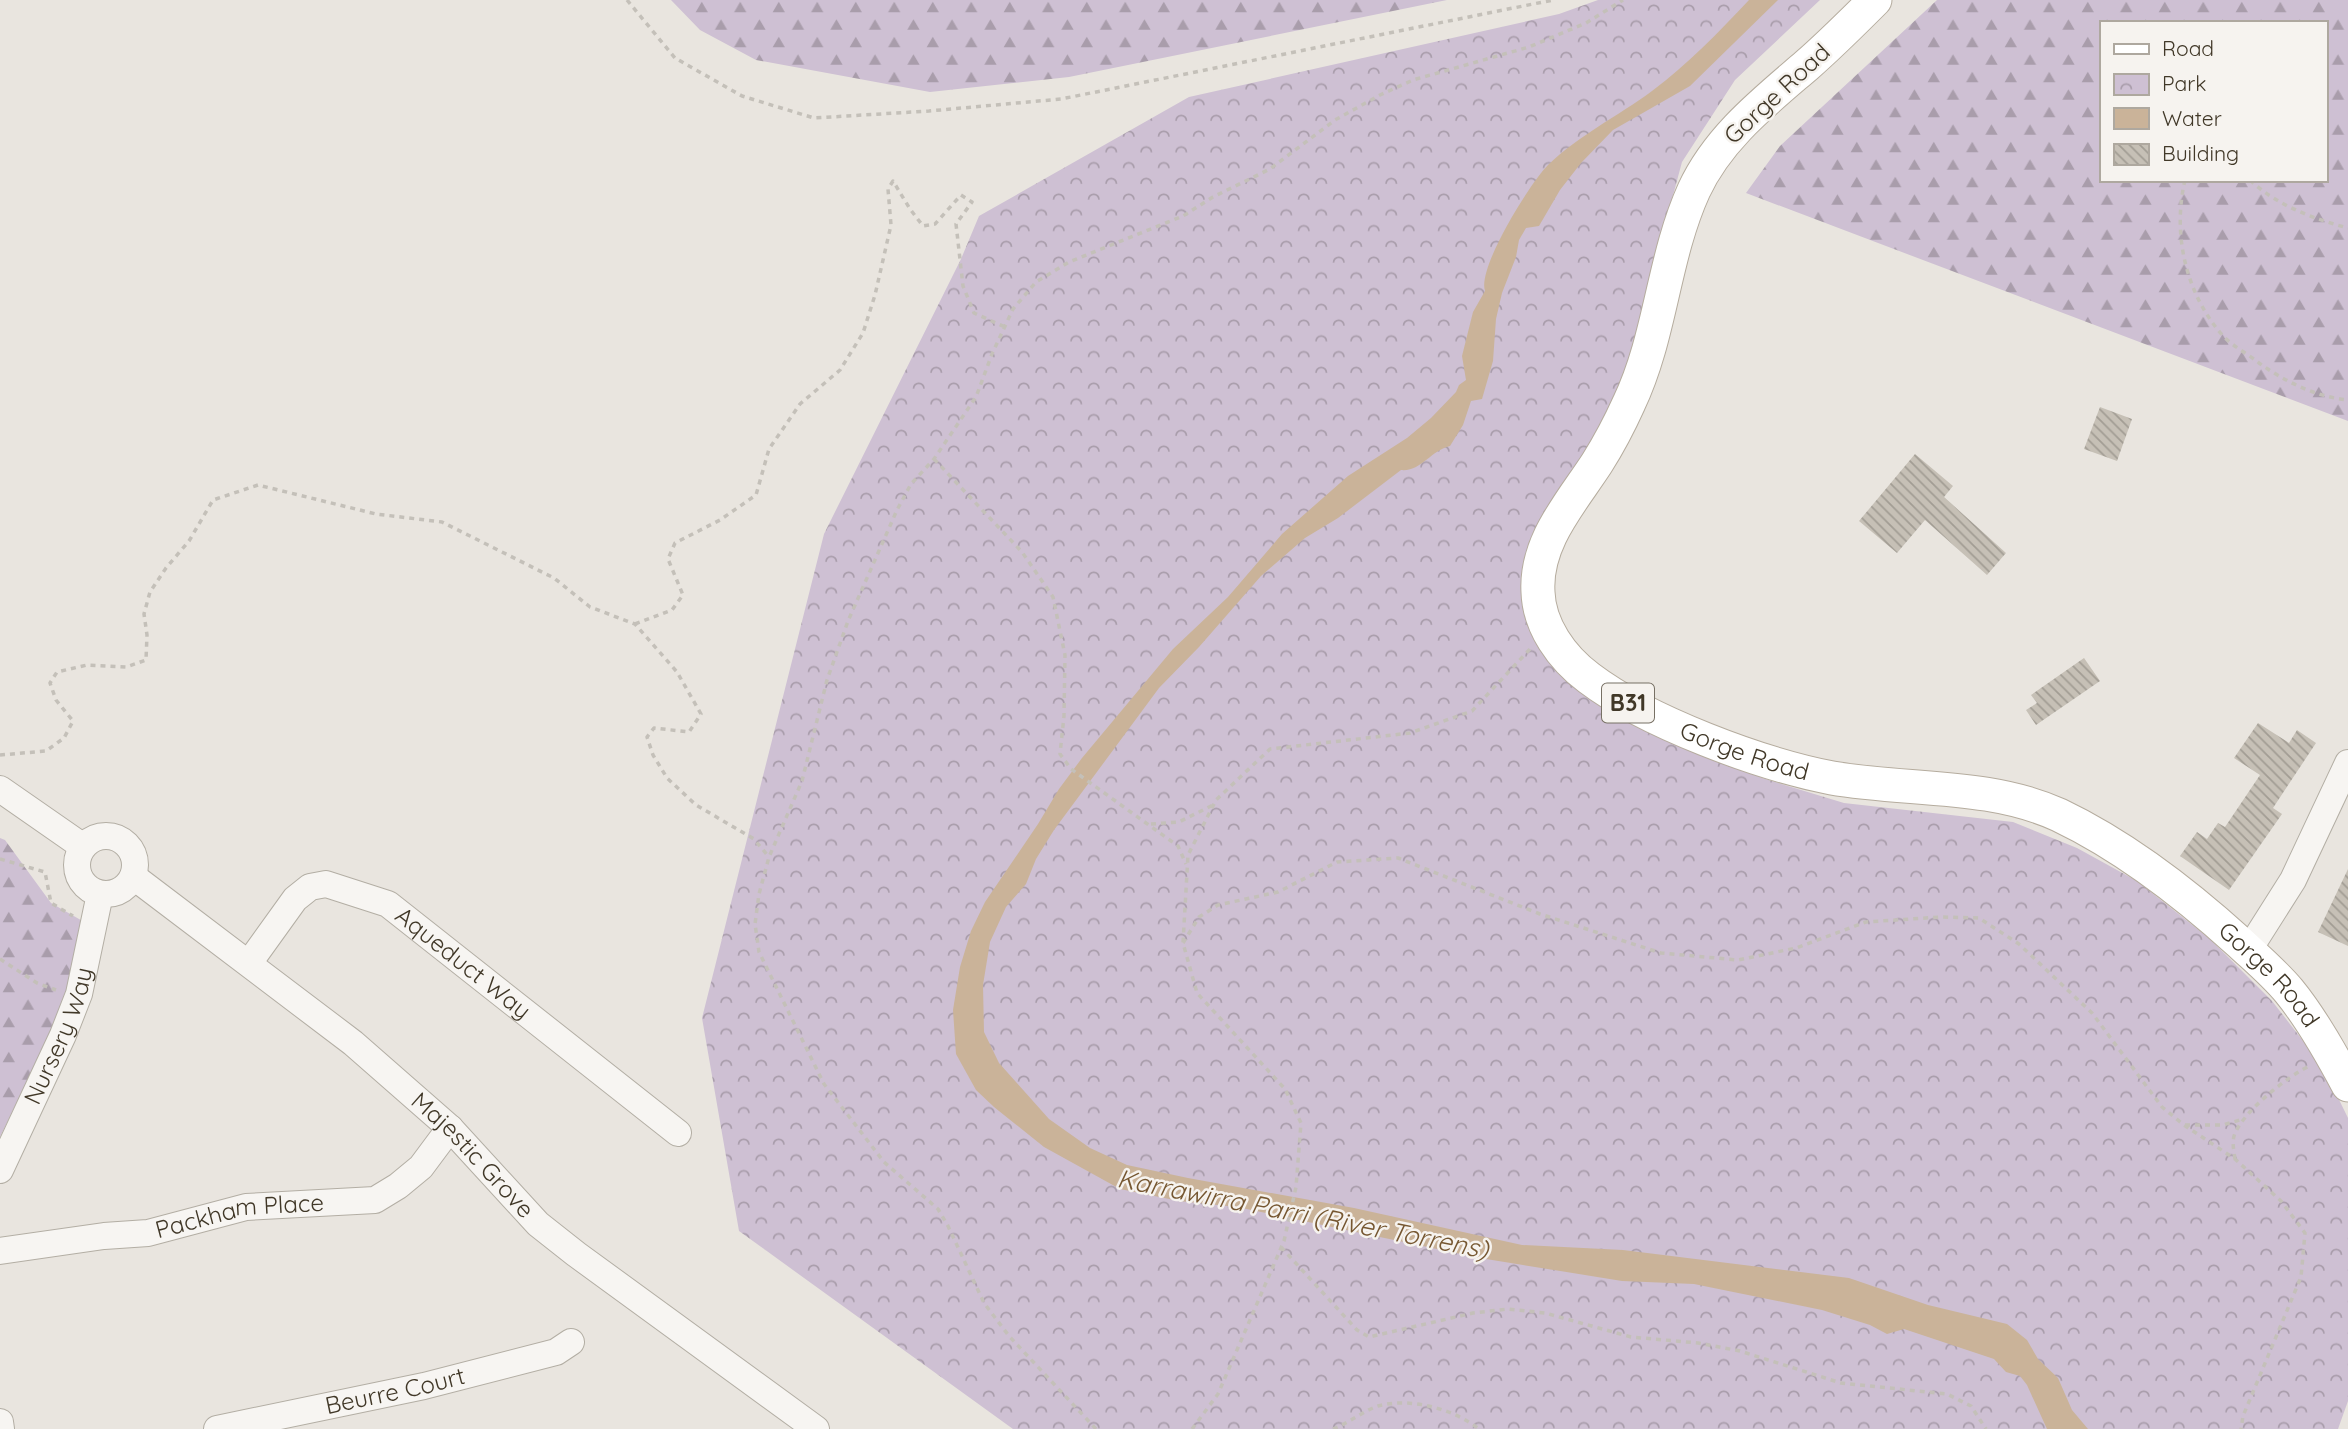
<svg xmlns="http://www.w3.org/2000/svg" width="2348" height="1429" font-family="Quicksand,sans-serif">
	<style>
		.forest { fill: url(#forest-firs); fill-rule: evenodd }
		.park { fill: url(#park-crowns) }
		.water { fill: #cab399 }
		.building { fill: url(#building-back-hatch) }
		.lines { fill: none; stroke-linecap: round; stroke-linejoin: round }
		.minor-casing { stroke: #b3aea4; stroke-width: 28 }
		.major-casing { stroke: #b5ac9e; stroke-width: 35 }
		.path { stroke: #c4c0b9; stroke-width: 3.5; stroke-dasharray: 5 5; stroke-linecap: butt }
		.minor { stroke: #f7f5f2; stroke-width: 26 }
		.major { stroke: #fff; stroke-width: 33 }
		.labels { text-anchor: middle; stroke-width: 5; stroke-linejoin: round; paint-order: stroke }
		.shield { fill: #f6f3ef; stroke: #777064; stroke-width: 2 }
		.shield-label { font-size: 23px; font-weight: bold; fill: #413828 }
		.street-label { font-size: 24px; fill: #413828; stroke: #f6f3ef }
		.water-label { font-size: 26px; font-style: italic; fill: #765731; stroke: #f6f3ef }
	</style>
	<defs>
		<pattern id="forest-firs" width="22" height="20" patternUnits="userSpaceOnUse" patternTransform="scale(1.75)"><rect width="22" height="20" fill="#cec0d3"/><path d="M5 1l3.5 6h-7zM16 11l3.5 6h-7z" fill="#a99dab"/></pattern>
		<pattern id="park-crowns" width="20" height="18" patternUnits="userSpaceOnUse" patternTransform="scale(1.75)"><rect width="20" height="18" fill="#cec0d3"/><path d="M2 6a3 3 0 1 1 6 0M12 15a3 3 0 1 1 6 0" fill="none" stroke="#a99dab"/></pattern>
		<pattern id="building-back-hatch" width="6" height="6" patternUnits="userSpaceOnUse" patternTransform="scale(1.75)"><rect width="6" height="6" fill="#c6c0b6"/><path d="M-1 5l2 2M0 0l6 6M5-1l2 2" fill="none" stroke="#a29d94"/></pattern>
	</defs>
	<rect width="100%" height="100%" fill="#e9e5df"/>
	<path class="forest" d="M 671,0 L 1447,0 L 1069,77 L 930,92 L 756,60 L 700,30 Z
		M 1937,0 L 2348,0 L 2348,421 L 1746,193 L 1780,146 ZM 2101,23 L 2325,23 L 2325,180 L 2101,180 Z
		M 0,838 L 5,840 L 51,903 L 93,927 L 88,955 L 0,1137 Z"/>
	<path class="park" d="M 1598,0 L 1820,0 L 1735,80 L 1682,162 L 1658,251 L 1636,354 L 1532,598 L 1650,728 L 1762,778 L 1844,803 L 2013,822 L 2077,848 L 2137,881 L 2210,939 L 2272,1001 L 2322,1065 L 2348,1118 L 2348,1401 L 2338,1429 L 1013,1429 L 739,1231 L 702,1018 L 824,534 L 961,259 L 979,216 L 1189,97 L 1559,14 Z"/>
	<path class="water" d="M 1749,0 L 1778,0 L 1690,86 L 1613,130 L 1581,163 L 1560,190 L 1539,226 L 1526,228 L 1519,240 L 1516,257 L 1502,293 L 1496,319 L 1493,361 L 1482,399 L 1471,401 L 1463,425 L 1450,446 C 1431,450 1421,472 1401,470 L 1338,518 L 1305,538 L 1261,576 L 1199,647 L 1159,688 L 1054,830 L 1036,859 L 1026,884 L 1006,907 L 990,942 L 983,985 L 984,1032 L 999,1063 L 1049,1119 L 1090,1148 L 1127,1165 L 1188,1178 L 1354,1208 L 1522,1245 L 1623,1250 L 1849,1278 L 1928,1305 L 2007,1324 L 2027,1340 L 2038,1359 L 2058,1378 L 2072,1410 L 2088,1429 L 2047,1429 L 2027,1385 L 2020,1376 L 2006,1372 L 1994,1359 L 1904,1329 L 1887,1334 L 1870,1325 L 1822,1310 L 1694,1284 L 1622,1281 L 1480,1258 L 1237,1207 L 1179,1201 L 1120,1189 L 1044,1147 L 994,1107 L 976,1090 L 956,1054 L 953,1010 L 960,967 L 971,931 L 985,902 L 1038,824 L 1059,789 L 1082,758 L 1173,649 L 1228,597 L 1282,534 L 1348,476 L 1407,438 L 1431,418 L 1456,392 L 1459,385 L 1466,380 L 1462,356 L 1473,312 L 1485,291 C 1477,268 1530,183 1548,165 C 1578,136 1618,116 1652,91 C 1688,64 1718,33 1749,0 Z"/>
	<path class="building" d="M 2100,407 L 2132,419 L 2117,461 L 2084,449 Z
		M 1915,454 L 1953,486 L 1944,497 L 2006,553 L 1987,575 L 1925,520 L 1897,553 L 1859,521 Z
		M 2084,658 L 2100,681 L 2036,725 L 2026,710 L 2037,703 L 2031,695 Z
		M 2258,723 L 2289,743 L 2297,730 L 2316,743 L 2273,808 L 2282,814 L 2229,890 L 2180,856 L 2197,832 L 2207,839 L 2218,823 L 2225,827 L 2260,775 L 2234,758 Z
		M 2348,869 L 2348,946 L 2318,932 Z"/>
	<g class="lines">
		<defs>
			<g id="minor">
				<path d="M 0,789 L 82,846"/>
				<circle cx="106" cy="865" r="29"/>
				<path id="s1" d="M 134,877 L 353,1043 L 450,1128 L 538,1224 L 576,1254 L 816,1429"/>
				<path d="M 2248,951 L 2293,880 L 2348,763"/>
				<path id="s2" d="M 249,963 L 295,899 L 310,887 L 326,884 L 388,904 L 678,1133"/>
				<path id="s3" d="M 0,1170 L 63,1035 L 79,994 L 100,894"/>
				<path id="s4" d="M 0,1251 L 104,1236 L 148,1233 L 246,1207 L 375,1200 L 398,1186 L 421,1167 L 450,1128"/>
				<path d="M 0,1422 L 1,1429"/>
				<path id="s5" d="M 217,1429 L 424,1386 L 556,1352 L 571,1342"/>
			</g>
			<g id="major">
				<path id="s6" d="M 1875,0 C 1853,22 1831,44 1807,65 C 1764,102 1718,138 1694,190 C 1663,258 1661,336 1629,403 C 1620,423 1609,444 1597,463 C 1571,503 1535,542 1538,592 C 1539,626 1562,658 1589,678 C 1647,722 1760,764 1832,778 C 1907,791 1989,783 2059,815 C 2126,847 2185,893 2240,943 C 2256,958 2274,973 2289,991 C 2312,1019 2331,1053 2348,1085"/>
			</g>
		</defs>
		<use href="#minor" class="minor-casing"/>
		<use href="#major" class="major-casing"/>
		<path class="path" d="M 627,0 L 675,58 L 742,96 L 814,118 L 929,111 L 1061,99 L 1553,0
			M 2185,180 C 2172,235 2186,295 2224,337 C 2234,347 2248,354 2259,363 C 2284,381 2316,397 2348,400
			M 2250,180 C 2276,205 2314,219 2348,228
			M 934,459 L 1022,552 L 1053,597 L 1065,655 L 1064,716 L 1060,754 L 1071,769 L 1178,846 L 1186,864
			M 635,624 L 672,610 L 683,595 L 668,559 L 675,543 L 720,520 L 756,495 L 769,449 L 800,404 L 840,370 L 863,333 L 875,295 L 891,225 L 888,189 L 893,181 L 910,209 L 923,226 L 935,224 L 961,195 L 972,202 L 956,224 L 963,286 L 974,313 L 1005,327
			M 0,755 L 46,751 L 64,738 L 73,721 L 56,700 L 50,683 L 57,672 L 87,665 L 126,667 L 146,660 L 147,635 L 144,614 L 150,592 L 166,568 L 189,541 L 213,500 L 258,485 L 376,514 L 442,522 L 554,578 L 590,607 L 635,624 L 677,672 L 701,714 L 689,732 L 654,728 L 647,737 L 653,755 L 667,778 L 696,805 L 754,839 L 769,857
			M 1151,824 L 1179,822 L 1213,805
			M 0,859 L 45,872 L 51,903 L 73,916
			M 1183,943 L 1199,917 L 1218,905 L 1278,892 L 1337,862 L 1398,858 L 1540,914 L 1661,953 L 1738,960 L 1796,948 L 1866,922 L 1941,917 L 1979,918 L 2019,944 L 2092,1013 L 2162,1107 L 2184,1125 L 2235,1159 L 2281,1201 L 2305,1233 L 2301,1277 L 2243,1416 L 2241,1429
			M 0,959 L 37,983 L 56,990
			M 2185,1125 L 2223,1125 L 2243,1119
			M 2235,1159 C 2234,1151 2232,1144 2234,1136 C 2242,1112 2288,1076 2311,1065
			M 1281,1247 L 1357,1330 L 1369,1337 L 1473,1313 L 1508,1309 L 1545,1313 L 1631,1337 L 1698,1343 L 1740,1351 L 1841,1383 L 1947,1394 L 1971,1406 L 1986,1429
			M 1096,1429 L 1009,1336 L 984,1303 L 948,1226 L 938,1209 L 884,1162 L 824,1084 L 759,952 L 755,924 L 759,894 L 769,857 L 802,781 L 827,680 L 848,621 L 897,510 L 911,484 L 934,459 L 976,397 L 992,354 L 1013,309 L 1036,282 L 1069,262 L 1183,216 L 1213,197 L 1270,169 L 1335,120 L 1380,95 L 1413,80 L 1529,47 L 1586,23 L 1623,0
			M 1192,1429 L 1218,1394 L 1284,1241 L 1296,1187 L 1301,1123 L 1285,1089 L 1197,993 L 1183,943 L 1188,855 L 1216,800 L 1270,749 L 1410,733 L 1472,711 L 1530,649
			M 1333,1429 C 1349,1423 1363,1411 1378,1406 C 1410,1397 1454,1409 1479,1429"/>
		<use href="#minor" class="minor"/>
		<use href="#major" class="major"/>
	</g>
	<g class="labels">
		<rect class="shield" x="1602" y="683.5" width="52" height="39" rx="5"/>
		<g class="shield-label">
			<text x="1628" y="711">B31</text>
		</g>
		<g class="street-label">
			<text transform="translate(1777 94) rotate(-43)" y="8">Gorge Road</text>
			<text dy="8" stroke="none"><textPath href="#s6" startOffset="976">Gorge Road</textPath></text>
			<text dy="8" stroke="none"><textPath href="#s2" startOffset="275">Aqueduct Way</textPath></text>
			<text dy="8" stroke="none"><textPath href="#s6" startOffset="1564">Gorge Road</textPath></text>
			<text dy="8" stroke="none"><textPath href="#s3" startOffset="147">Nursery Way</textPath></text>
			<text dy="8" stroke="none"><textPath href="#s1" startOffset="439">Majestic Grove</textPath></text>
			<text dy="8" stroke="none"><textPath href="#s4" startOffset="243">Packham Place</textPath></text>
			<text dy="8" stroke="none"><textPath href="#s5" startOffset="182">Beurre Court</textPath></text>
		</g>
		<g class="water-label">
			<text transform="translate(1303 1214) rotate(11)" y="9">Karrawirra Parri (River Torrens)</text>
		</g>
	</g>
	<rect x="2100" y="21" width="228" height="161" fill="#f6f3ef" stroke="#aea89f" stroke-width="2"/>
	<rect x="2114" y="44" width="35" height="10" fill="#ffffff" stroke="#aea89f" stroke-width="2"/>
	<text x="2162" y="56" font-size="21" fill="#413828">Road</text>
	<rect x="2114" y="74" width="35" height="21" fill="url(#park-crowns)" stroke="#aea89f" stroke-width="2"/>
	<text x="2162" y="91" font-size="21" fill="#413828">Park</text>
	<rect x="2114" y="108" width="35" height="21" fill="#cab399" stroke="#aea89f" stroke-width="2"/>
	<text x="2162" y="126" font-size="21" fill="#413828">Water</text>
	<rect x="2114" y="144" width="35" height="21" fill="url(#building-back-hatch)" stroke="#aea89f" stroke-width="2"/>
	<text x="2162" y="161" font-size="21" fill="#413828">Building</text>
</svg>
